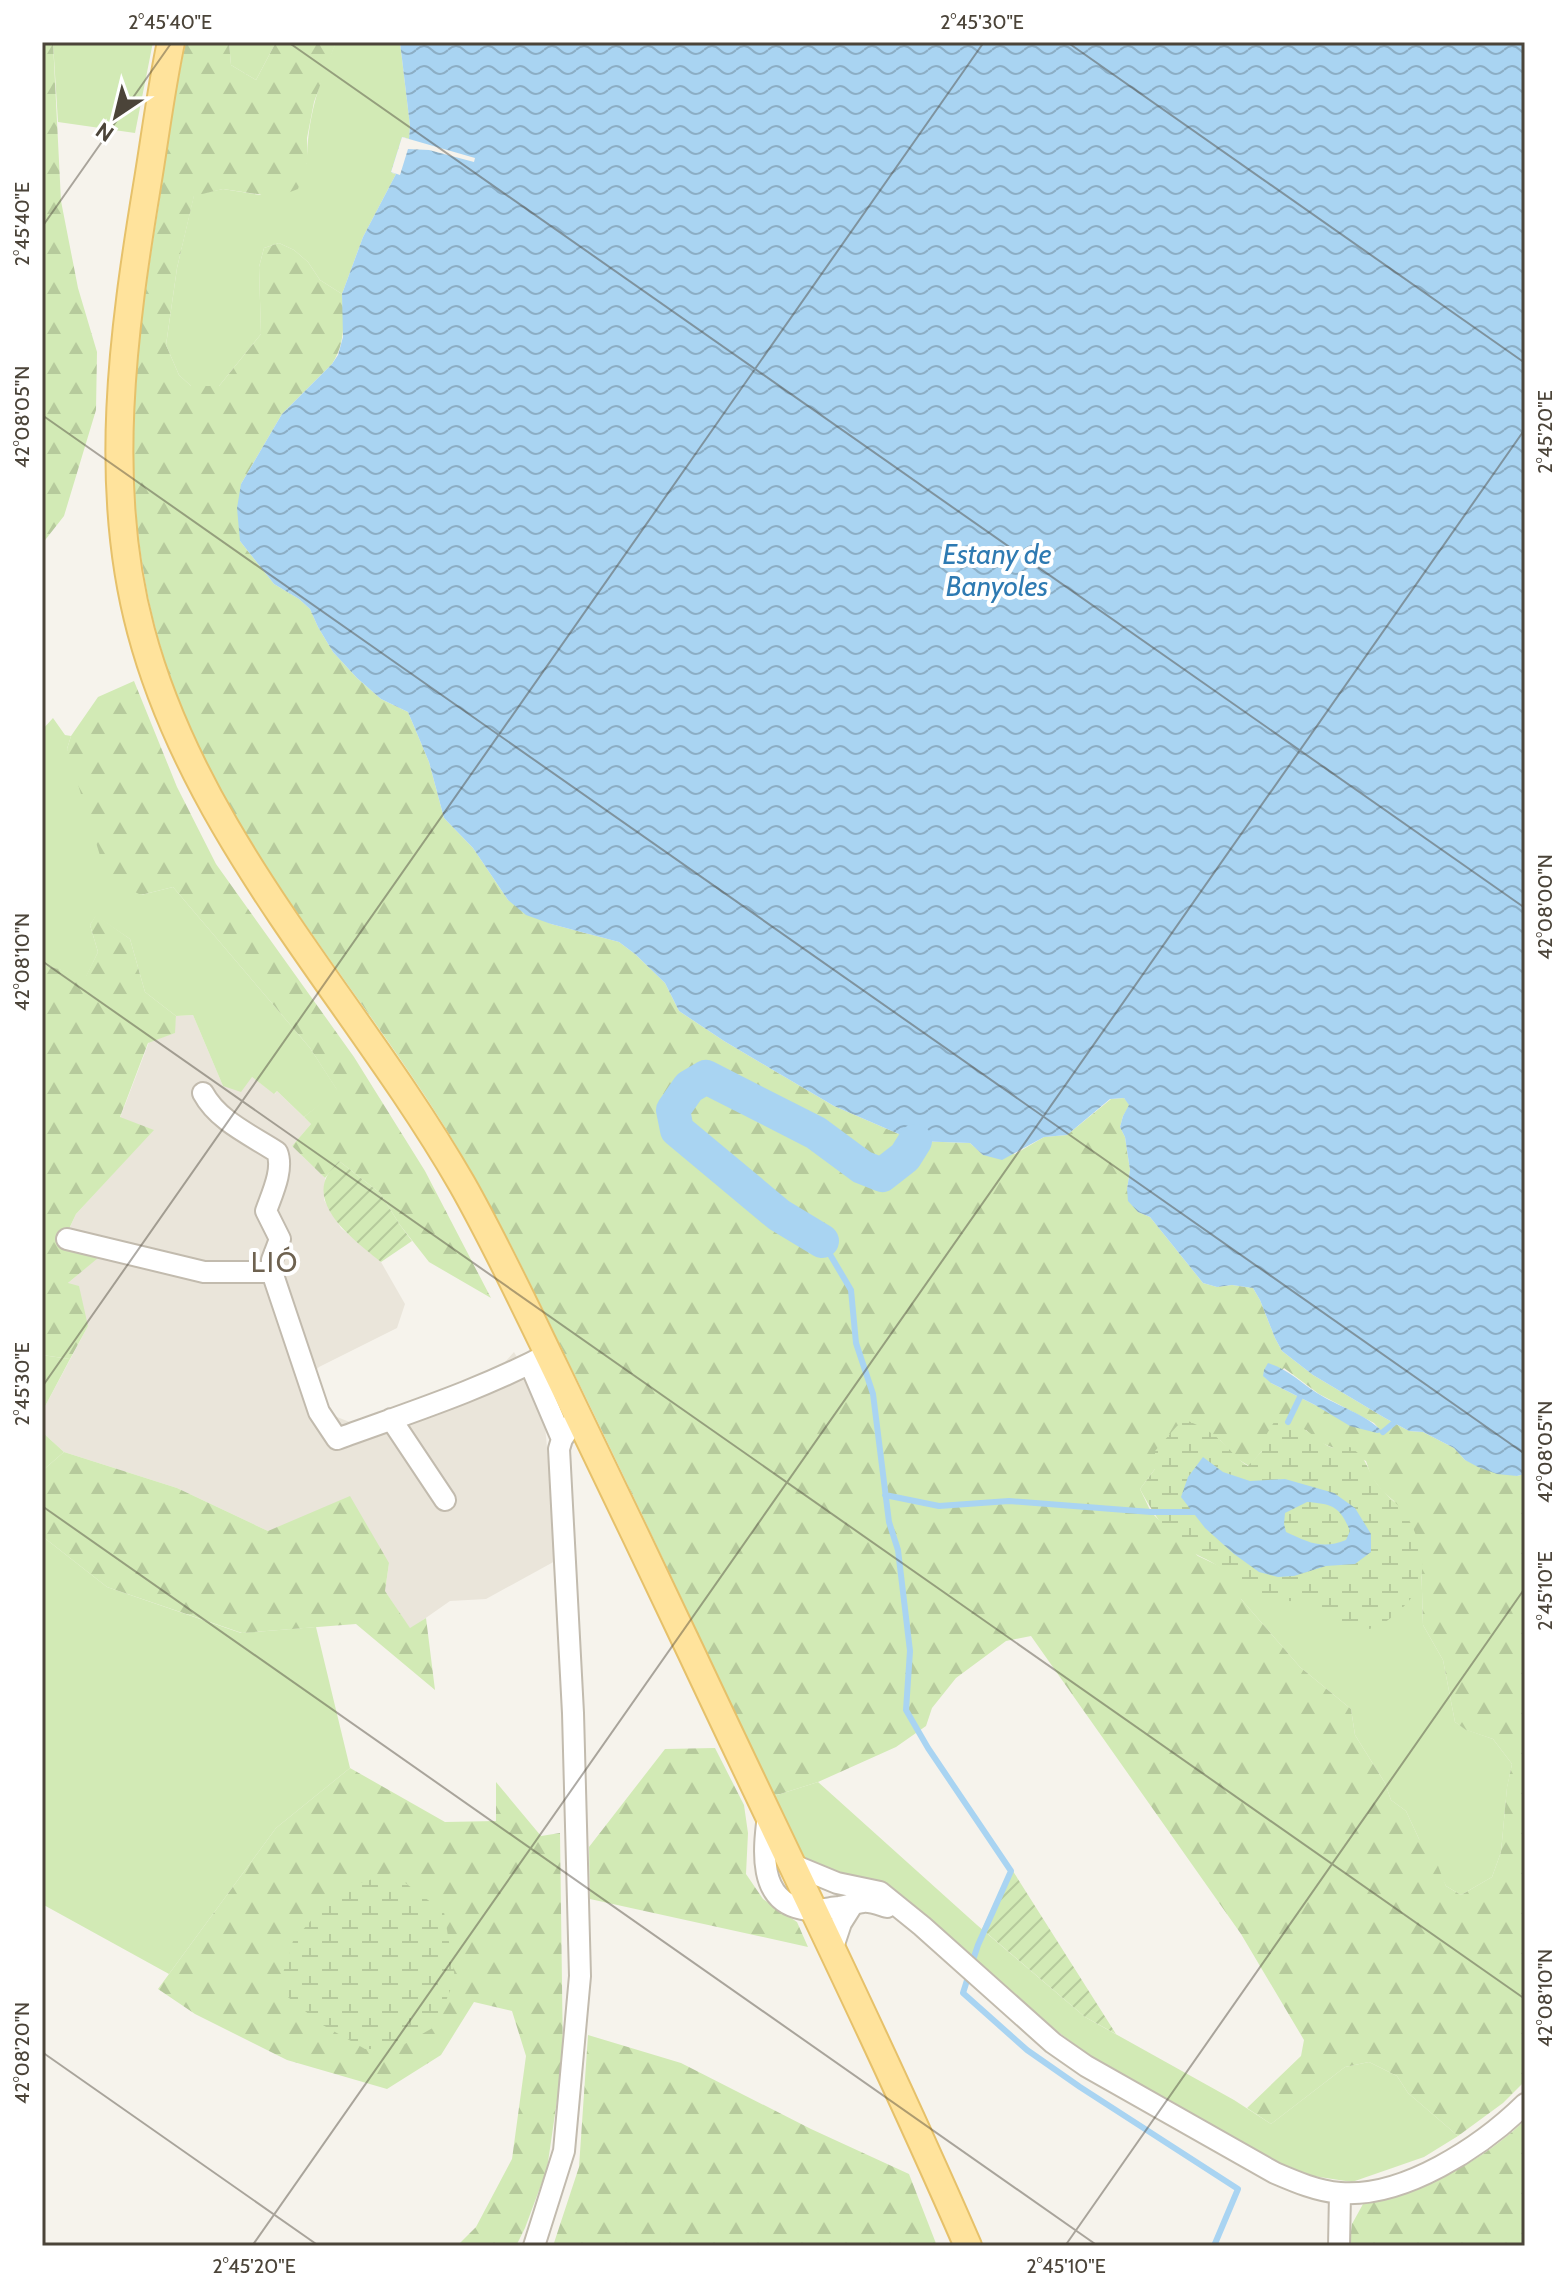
<svg xmlns="http://www.w3.org/2000/svg" width="1567" height="2288" font-family="Cabin,sans-serif">
	<style>
		.residential { fill: #eae5da }
		.grass { fill: #d2eab5 }
		.forest { fill: url(#forest-firs); fill-rule: evenodd }
		.wetland { fill: url(#wetland-marsh) }
		.garden { fill: url(#garden-furrows) }
		.water { fill: url(#water-waves); fill-rule: evenodd }
		.pier { fill: #f6f3ec }
		.lines { fill: none; stroke-linecap: round; stroke-linejoin: round }
		.stream { stroke: #a9d4f2; stroke-width: 6 }
		.river { stroke: #a9d4f2; stroke-width: 34 }
		.minor-casing { stroke: #c2bbae; stroke-width: 24 }
		.major-casing { stroke: #e6c16a; stroke-width: 30 }
		.minor { stroke: #fff; stroke-width: 20 }
		.major { stroke: #ffe39c; stroke-width: 26 }
		.ticks { fill: none; stroke: #4b4439; stroke-width: 2; stroke-opacity: 0.45 }
		.labels { text-anchor: middle; stroke-width: 8; stroke-linejoin: round; paint-order: stroke }
		.water-label { font-size: 28px; font-style: italic; fill: #2e7ab2; stroke: #fff }
		.neighbourhood-label { font-size: 28px; letter-spacing: 2px; fill: #6e6250; stroke: #fff }
		.neatline { fill: none; stroke: #4b4439; stroke-width: 3 }
		.ticks-label { font-size: 20px; text-anchor: middle; fill: #4b4439 }
	</style>
	<defs>
		<pattern id="forest-firs" width="22" height="20" patternUnits="userSpaceOnUse" patternTransform="scale(2)"><rect width="22" height="20" fill="#d2eab5"/><path d="M5 1l3.5 6h-7zM16 11l3.5 6h-7z" fill="#b6ca9c"/></pattern>
		<pattern id="wetland-marsh" width="20" height="14" patternUnits="userSpaceOnUse" patternTransform="scale(2)"><rect width="20" height="14" fill="#d2eab5"/><path d="M1 5h8M5 5V1M11 12h8M15 12V8" fill="none" stroke="#b6ca9c"/></pattern>
		<pattern id="garden-furrows" width="10" height="10" patternUnits="userSpaceOnUse" patternTransform="scale(2)"><rect width="10" height="10" fill="#d2eab5"/><path d="M-1 1l2-2M0 10L10 0M9 11l2-2" fill="none" stroke="#b6ca9c"/></pattern>
		<pattern id="water-waves" width="16" height="10" patternUnits="userSpaceOnUse" patternTransform="scale(2)"><rect width="16" height="10" fill="#a9d4f2"/><path d="M0 5q4-4 8 0t8 0" fill="none" stroke="#8caec5"/></pattern>
	</defs>
	<rect width="100%" height="100%" fill="#f6f3ec"/>
	<path class="residential" d="M 193,1015 L 223,1086 L 252,1077 L 275,1094 L 277,1091 L 311,1124 L 292,1146 L 325,1178 L 324,1200 L 341,1228 L 381,1262 L 405,1304 L 397,1328 L 319,1367 L 315,1371 L 332,1415 L 352,1423 L 495,1373 L 514,1352 L 530,1380 L 544,1414 L 557,1560 L 486,1599 L 450,1601 L 410,1629 L 385,1591 L 389,1563 L 268,1531 L 177,1488 L 64,1452 L 42,1432 L 42,1412 L 88,1326 L 67,1284 L 97,1258 L 60,1249 L 76,1214 L 153,1130 L 120,1118 L 149,1042 L 174,1033 L 176,1016 Z"/>
	<path class="grass" d="M 53,42 L 153,42 L 135,133 L 58,122 Z
		M 229,42 L 276,42 L 256,80 L 231,65 Z
		M 336,42 L 400,42 L 410,126 L 409,139 L 403,137 L 392,173 L 396,174 L 363,237 L 342,294 L 320,280 L 308,262 L 294,250 L 279,243 L 264,248 L 259,267 L 261,334 L 219,386 L 191,386 L 179,375 L 166,345 L 177,268 L 194,195 L 223,189 L 260,195 L 307,163 C 307,119 319,82 336,42 Z
		M 53,718 L 65,735 L 71,736 L 67,749 L 141,895 L 173,887 L 310,1048 L 338,1091 L 304,1117 L 277,1091 L 274,1094 L 252,1077 L 241,1092 L 223,1086 L 193,1015 L 176,1016 L 145,992 L 130,939 L 96,916 L 90,925 L 98,952 L 86,977 L 47,966 L 42,960 L 42,730 Z
		M 42,1355 L 70,1359 L 42,1412 Z
		M 42,1432 L 64,1452 L 42,1471 Z
		M 1155,1469 L 1421,1557 L 1423,1625 L 1443,1660 L 1455,1722 L 1467,1730 L 1493,1739 L 1512,1764 L 1507,1788 L 1501,1852 L 1492,1877 L 1461,1895 L 1446,1886 L 1438,1870 L 1419,1839 L 1406,1811 L 1391,1800 L 1385,1783 L 1355,1735 L 1351,1709 L 1300,1667 L 1241,1599 Z
		M 42,1536 L 107,1587 L 241,1633 L 316,1627 L 350,1768 L 276,1828 L 169,1974 L 42,1904 Z
		M 818,1782 L 977,1925 L 1085,2017 L 1234,2100 L 1271,2124 L 1345,2067 L 1369,2062 L 1397,2076 L 1408,2093 L 1458,2136 L 1424,2157 L 1352,2182 L 1313,2176 L 1279,2163 L 1097,2061 L 1057,2031 L 888,1888 L 868,1879 L 838,1876 L 805,1859 L 774,1796 Z"/>
	<path class="forest" d="M 42,42 L 53,42 L 61,201 L 78,288 L 97,352 L 96,410 L 64,516 L 42,544 Z
		M 186,42 L 229,42 L 231,65 L 256,80 L 276,42 L 336,42 L 314,102 L 307,138 L 307,163 L 298,189 L 277,197 L 223,189 L 194,196 L 177,268 L 166,345 L 179,375 L 191,386 L 219,386 L 261,334 L 259,267 L 264,248 L 279,243 L 294,250 L 308,262 L 320,280 L 342,294 C 344,319 346,343 332,364 L 282,414 L 241,484 L 240,541 L 274,584 L 299,599 L 310,609 L 318,627 L 333,652 L 357,678 L 381,699 L 408,712 L 429,762 L 444,818 L 473,848 L 508,900 L 551,924 L 619,942 L 635,954 L 665,983 L 679,1011 L 724,1041 L 834,1106 L 915,1141 L 970,1143 L 983,1155 L 1015,1154 L 1044,1137 L 1067,1135 L 1111,1099 L 1124,1098 L 1130,1105 L 1123,1116 L 1120,1127 L 1125,1137 L 1130,1170 L 1127,1189 L 1138,1212 L 1150,1217 L 1203,1283 L 1217,1287 L 1232,1285 L 1253,1288 L 1260,1300 L 1275,1338 L 1282,1351 L 1313,1375 L 1385,1418 L 1409,1431 L 1423,1432 L 1454,1448 L 1465,1460 L 1517,1476 L 1525,1474 L 1525,2081 L 1503,2103 L 1458,2136 L 1408,2093 L 1397,2076 L 1369,2062 L 1345,2067 L 1271,2124 L 1247,2108 L 1301,2056 L 1304,2040 L 1241,1934 L 1031,1636 L 1006,1641 L 956,1678 L 932,1708 L 926,1726 L 896,1747 L 818,1782 L 774,1796 C 713,1665 652,1534 589,1404 C 552,1329 517,1253 476,1180 C 411,1062 323,958 252,844 C 199,760 158,666 143,568 C 123,447 139,323 159,204 C 167,150 174,95 186,42 ZM 1284,1368 L 1319,1394 L 1374,1423 L 1382,1432 L 1315,1405 L 1271,1383 ZM 1306,1430 L 1319,1442 L 1366,1461 L 1371,1476 L 1382,1491 L 1394,1501 L 1421,1557 L 1423,1625 L 1443,1660 L 1455,1722 L 1466,1730 L 1493,1739 L 1512,1764 L 1507,1787 L 1501,1852 L 1492,1877 L 1461,1895 L 1446,1886 L 1431,1848 L 1419,1839 L 1406,1811 L 1391,1800 L 1385,1783 L 1355,1735 L 1351,1709 L 1300,1667 L 1241,1599 L 1239,1583 L 1217,1565 L 1198,1556 L 1165,1526 L 1151,1512 L 1140,1489 L 1155,1469 L 1220,1440 L 1236,1458 L 1249,1466 L 1262,1451 Z
		M 134,681 L 177,787 L 216,864 L 354,1057 L 425,1171 L 491,1298 L 429,1262 L 400,1225 L 380,1193 L 339,1161 L 325,1178 L 292,1146 L 311,1124 L 304,1117 L 337,1090 L 310,1048 L 173,887 L 141,895 L 107,878 L 67,749 L 71,736 L 98,697 Z
		M 96,915 L 130,939 L 145,992 L 176,1016 L 175,1033 L 148,1043 L 120,1117 L 154,1130 L 76,1214 L 60,1248 L 98,1258 L 68,1283 L 79,1286 L 88,1326 L 70,1359 L 42,1355 L 42,960 L 47,966 L 86,976 L 98,952 L 90,925 Z
		M 64,1452 L 177,1488 L 268,1531 L 350,1496 L 389,1563 L 385,1591 L 410,1628 L 426,1618 L 435,1690 L 356,1624 L 242,1633 L 107,1587 L 42,1536 L 42,1471 Z
		M 715,1748 L 744,1805 L 748,1833 L 746,1874 L 763,1899 L 797,1922 L 808,1947 L 590,1899 L 589,1847 L 665,1749 Z
		M 350,1768 L 445,1822 L 496,1821 L 496,1782 L 541,1836 L 560,1833 L 563,2059 L 547,2169 L 525,2228 L 516,2246 L 457,2246 L 476,2227 L 512,2159 L 526,2056 L 512,2011 L 474,2002 L 441,2055 L 387,2089 L 287,2060 L 195,2014 L 158,1989 L 276,1828 Z
		M 588,2035 L 681,2063 L 811,2129 L 909,2174 L 937,2246 L 553,2246 L 579,2167 Z
		M 1525,2120 L 1525,2246 L 1349,2246 L 1352,2224 L 1363,2204 C 1423,2191 1481,2163 1525,2120 Z"/>
	<path class="wetland" d="M 1186,1420 C 1198,1425 1210,1431 1220,1440 C 1230,1449 1236,1459 1248,1466 L 1262,1451 L 1262,1442 L 1274,1422 C 1286,1422 1297,1424 1307,1431 C 1323,1442 1328,1452 1350,1447 C 1368,1458 1366,1469 1378,1485 C 1385,1495 1396,1502 1403,1511 C 1416,1528 1427,1560 1420,1581 C 1417,1592 1408,1603 1400,1610 C 1389,1620 1378,1629 1363,1630 C 1342,1631 1326,1612 1308,1604 C 1294,1599 1279,1603 1266,1598 C 1248,1591 1235,1579 1220,1568 C 1209,1559 1195,1555 1183,1547 C 1167,1536 1149,1506 1140,1489 L 1155,1469 L 1155,1451 L 1177,1426 Z
		M 392,1873 L 444,1912 L 455,1978 L 436,2026 L 396,2049 L 365,2049 L 321,2024 L 278,1989 L 293,1941 L 338,1890 Z"/>
	<path class="garden" d="M 339,1161 L 380,1193 L 400,1225 L 412,1241 L 381,1262 C 359,1244 310,1209 327,1176 C 330,1171 335,1165 339,1161 Z
		M 1011,1868 L 1116,2034 L 1085,2017 L 982,1929 Z"/>
	<path class="water" d="M 400,42 L 1525,42 L 1525,1474 L 1517,1476 L 1497,1474 L 1478,1467 L 1465,1460 L 1454,1448 L 1423,1432 L 1409,1431 L 1385,1418 L 1313,1375 L 1282,1351 L 1275,1338 L 1260,1300 L 1253,1288 L 1232,1285 L 1217,1287 L 1203,1283 L 1150,1217 L 1138,1212 L 1128,1201 L 1127,1189 L 1130,1170 L 1125,1137 L 1120,1127 L 1123,1116 L 1129,1105 L 1124,1098 L 1110,1099 L 1067,1135 L 1044,1137 L 1002,1160 L 983,1155 L 970,1143 L 915,1141 L 834,1106 L 724,1041 L 679,1011 L 665,983 L 635,954 L 619,942 L 551,924 L 526,915 L 508,900 L 473,848 L 444,818 L 429,762 L 408,712 L 381,699 L 357,678 L 333,652 L 318,627 L 310,609 L 299,599 L 274,584 L 240,541 L 237,508 L 241,484 L 282,414 L 332,364 L 338,355 L 343,337 L 342,294 L 363,237 L 396,174 L 391,172 L 402,137 L 409,139 L 410,126 Z
		M 1268,1363 C 1288,1369 1300,1382 1317,1393 C 1339,1407 1364,1413 1383,1432 L 1377,1433 L 1350,1426 L 1315,1405 L 1271,1383 L 1263,1376 L 1264,1370 Z
		M 1203,1457 L 1223,1472 L 1250,1481 L 1285,1479 L 1334,1493 L 1355,1508 L 1371,1534 L 1371,1552 L 1355,1564 L 1326,1566 L 1294,1576 L 1278,1577 L 1259,1572 L 1234,1554 L 1205,1528 L 1181,1497 L 1188,1477 ZM 1307,1502 C 1332,1504 1340,1506 1350,1531 L 1346,1540 C 1322,1550 1308,1542 1286,1532 L 1284,1524 L 1285,1513 Z"/>
	<path class="pier" d="M 402,137 L 409,139 L 475,158 L 474,162 L 429,150 L 408,149 L 400,175 L 391,172 Z"/>
	<g class="lines">
		<path class="stream" d="M 822,1241 L 851,1290 L 856,1343 L 873,1394 L 889,1522 L 898,1550 L 910,1651 L 906,1710 L 928,1748 L 1011,1871 L 978,1945 L 972,1963
			M 1288,1422 L 1300,1397
			M 1383,1432 L 1395,1422
			M 885,1495 L 939,1506 L 1009,1501 L 1151,1512 L 1194,1512
			M 969,1974 L 963,1993 L 1027,2050 L 1080,2087 L 1238,2189 L 1214,2246"/>
		<path class="river" d="M 822,1241 L 779,1215 L 677,1130 L 673,1110 L 689,1087 L 706,1077 L 816,1133 L 862,1167 L 882,1175 L 905,1157 L 915,1141"/>
		<defs>
			<path id="minor" d="M 203,1093 C 218,1121 251,1135 277,1152 C 284,1169 272,1194 266,1211 L 280,1239 L 272,1260 L 272,1272 L 319,1412 L 337,1439 C 408,1413 481,1390 548,1354
				M 67,1239 L 204,1272 L 272,1272
				M 530,1364 L 562,1439
				M 391,1419 L 445,1500
				M 768,1815 C 764,1848 757,1900 802,1909 C 812,1912 828,1908 839,1907 C 847,1906 855,1903 863,1902 C 870,1901 880,1905 887,1907
				M 791,1864 L 837,1883 L 880,1892 L 922,1926 L 1053,2043 L 1086,2066 L 1275,2173 C 1296,2182 1317,2191 1340,2193 C 1404,2198 1481,2147 1525,2104
				M 832,1950 L 841,1923 L 853,1904
				M 534,2246 L 564,2151 L 580,1976 L 573,1713 L 559,1449 L 562,1439 L 578,1415
				M 1339,2246 L 1340,2193"/>
			<path id="major" d="M 171,42 C 161,89 155,138 147,186 C 123,331 102,486 141,631 C 197,841 356,1000 462,1184 C 496,1244 525,1306 555,1368 C 601,1463 646,1557 691,1652 C 784,1850 881,2046 968,2246"/>
		</defs>
		<use href="#minor" class="minor-casing"/>
		<use href="#major" class="major-casing"/>
		<use href="#minor" class="minor"/>
		<use href="#major" class="major"/>
	</g>
	<path class="ticks" d="M 288,42 L 1525,908M 1067,42 L 1525,363M 42,227 L 172,42M 42,415 L 1525,1454M 42,961 L 1525,1999M 42,1387 L 984,42M 42,1506 L 1098,2246M 42,2052 L 319,2246M 252,2246 L 1525,429M 1065,2246 L 1525,1588"/>
	<g class="labels">
		<g class="water-label">
			<text x="997" y="564">Estany de<tspan x="997" dy="32">Banyoles</tspan></text>
		</g>
		<g class="neighbourhood-label">
			<text x="275" y="1272">LIÓ</text>
		</g>
	</g>
	<rect width="1567" height="2288" fill="none" stroke="#ffffff" stroke-width="88"/>
	<g transform="translate(116 116) rotate(215)" stroke="#ffffff" stroke-width="6" paint-order="stroke">
	<path d="M0-6L14 30L0 20L-14 30Z" fill="#4b4439"/>
	<text y="-12" font-size="22" font-weight="bold" text-anchor="middle" fill="#4b4439">N</text>
	</g>
	<rect x="44" y="44" width="1479" height="2200" class="neatline"/>
	<g class="ticks-label">
		<text x="170" y="29">2°45'40"E</text>
		<text x="982" y="29">2°45'30"E</text>
		<text transform="translate(22 224) rotate(-90)" y="7">2°45'40"E</text>
		<text transform="translate(22 417) rotate(-90)" y="7">42°08'05"N</text>
		<text transform="translate(1545 432) rotate(-90)" y="7">2°45'20"E</text>
		<text transform="translate(1545 907) rotate(-90)" y="7">42°08'00"N</text>
		<text transform="translate(22 962) rotate(-90)" y="7">42°08'10"N</text>
		<text transform="translate(22 1384) rotate(-90)" y="7">2°45'30"E</text>
		<text transform="translate(1545 1452) rotate(-90)" y="7">42°08'05"N</text>
		<text transform="translate(1545 1591) rotate(-90)" y="7">2°45'10"E</text>
		<text transform="translate(1545 1998) rotate(-90)" y="7">42°08'10"N</text>
		<text transform="translate(22 2053) rotate(-90)" y="7">42°08'20"N</text>
		<text x="254" y="2273">2°45'20"E</text>
		<text x="1066" y="2273">2°45'10"E</text>
	</g>
</svg>
